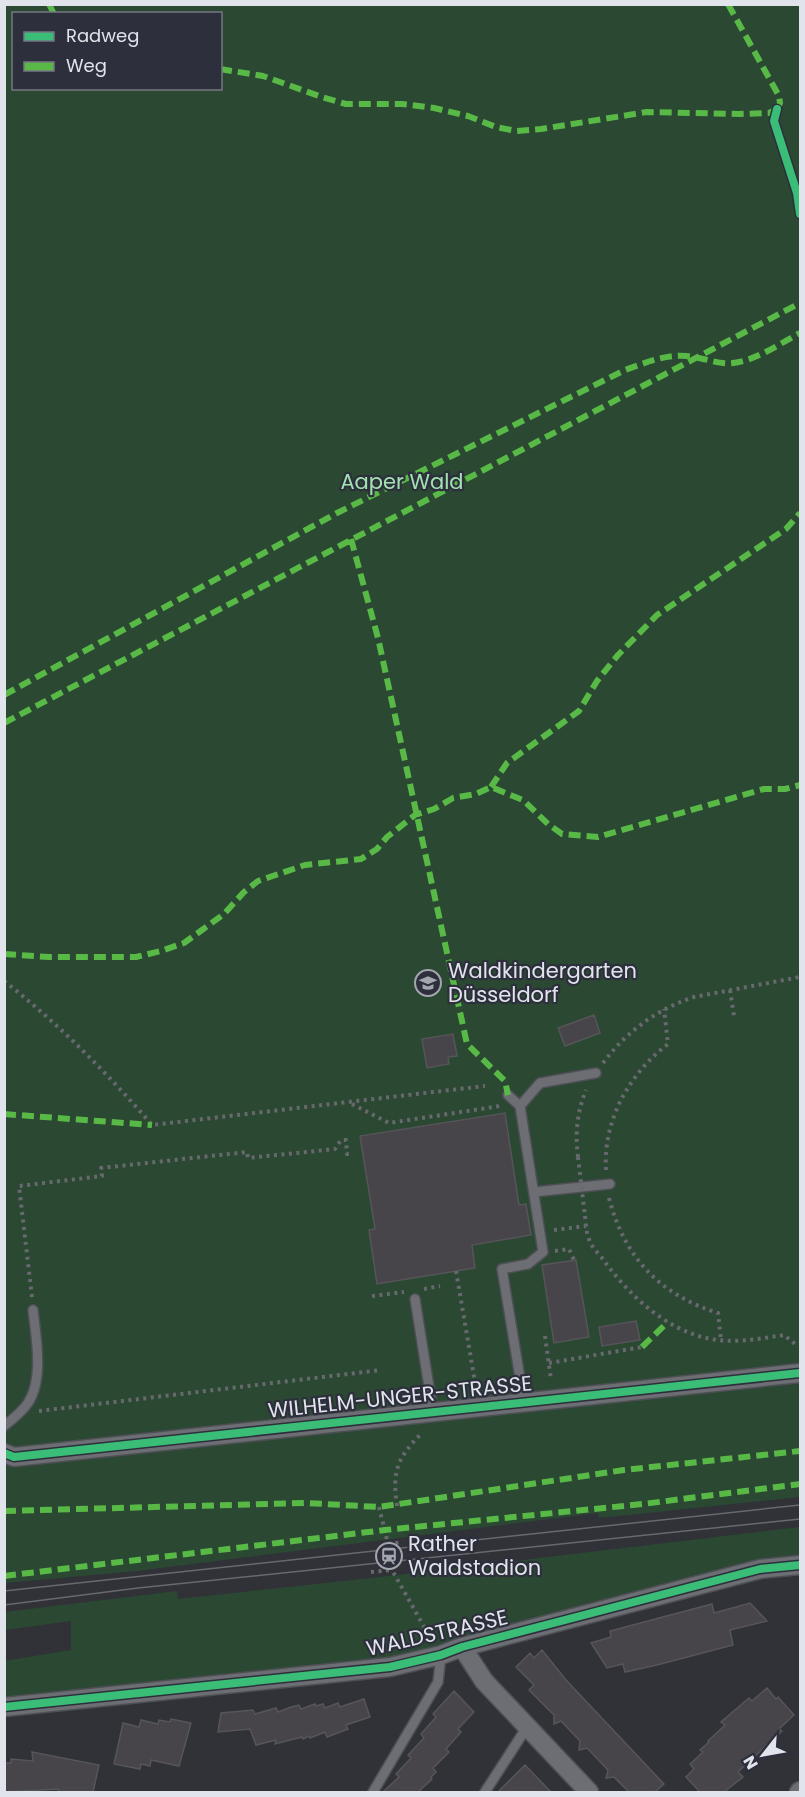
<svg xmlns="http://www.w3.org/2000/svg" width="805" height="1797" font-family="Poppins,sans-serif">
	<style>
		.green { fill: #2b4833; fill-rule: evenodd }
		.building { fill: #47454a; stroke: #565559; stroke-width: 1.5 }
		.lines { fill: none; stroke-linecap: round; stroke-linejoin: round }
		.lane-casing { stroke: #4d4f55; stroke-width: 12 }
		.street-casing { stroke: #4d4f55; stroke-width: 21 }
		.path { stroke: #67696e; stroke-width: 4; stroke-dasharray: 3 4.5; stroke-linecap: butt }
		.lane { stroke: #6d6e74; stroke-width: 9 }
		.street { stroke: #6d6e74; stroke-width: 18 }
		.tram { stroke: #67696e; stroke-width: 1.5 }
		.path-bridge { stroke: #67696e; stroke-width: 4; stroke-dasharray: 3 4.5; stroke-linecap: butt }
		.quiet { stroke: #58b947; stroke-width: 6; stroke-dasharray: 12 6; stroke-linecap: butt }
		.cycleway-casing { stroke: #2d2f3c; stroke-width: 11 }
		.cycleway { stroke: #3abd76; stroke-width: 8 }
		.labels { text-anchor: middle; stroke-width: 4.5; stroke-linejoin: round; paint-order: stroke }
		.park-label { font-size: 21px; fill: #a2e2b0; stroke: #2d2f3c }
		.poi-label { font-size: 21px; fill: #e2e4ec; stroke: #2d2f3c; text-anchor: start }
		.street-label { font-size: 21px; fill: #e2e4ec; stroke: #2d2f3c }
	</style>
	<rect width="100%" height="100%" fill="#303238"/>
	<path class="green" d="M 5,5 L 800,5 L 800,1497 L 599,1518 L 598,1513 L 137,1571 L 5,1583 ZM 14,14 L 220,14 L 220,88 L 14,88 Z
		M 800,1527 L 800,1561 L 389,1662 L 5,1703 L 4,1661 L 71,1650 L 71,1621 L 5,1630 L 5,1612 L 177,1591 L 178,1599 L 398,1575 Z"/>
	<path class="building" d="M 594,1015 L 600,1033 L 565,1046 L 558,1028 Z
		M 453,1034 L 457,1056 L 448,1057 L 449,1064 L 427,1068 L 422,1039 Z
		M 505,1113 L 519,1205 L 526,1204 L 531,1235 L 472,1245 L 475,1268 L 377,1284 L 369,1230 L 375,1229 L 360,1136 Z
		M 576,1260 L 589,1337 L 554,1343 L 542,1265 Z
		M 636,1321 L 640,1340 L 602,1346 L 599,1327 Z
		M 750,1603 L 767,1621 L 730,1630 L 733,1645 L 657,1665 L 625,1672 L 623,1664 L 607,1668 L 591,1643 L 611,1637 L 610,1631 L 712,1604 L 714,1613 Z
		M 542,1650 L 566,1680 L 664,1784 L 655,1792 L 629,1792 L 614,1777 L 606,1778 L 608,1770 L 587,1748 L 579,1750 L 580,1741 L 561,1721 L 554,1724 L 554,1715 L 529,1690 L 534,1685 L 516,1667 L 530,1653 L 534,1658 Z
		M 767,1688 L 776,1699 L 778,1697 L 794,1715 L 779,1729 L 782,1731 L 738,1772 L 743,1777 L 724,1792 L 700,1792 L 686,1777 L 694,1769 L 690,1764 L 703,1752 L 700,1750 L 709,1742 L 708,1741 L 725,1725 L 721,1722 L 749,1698 L 752,1701 Z
		M 454,1691 L 474,1712 L 458,1729 L 461,1732 L 446,1749 L 449,1752 L 433,1768 L 436,1772 L 431,1777 L 432,1779 L 418,1792 L 383,1792 L 399,1777 L 396,1774 L 411,1758 L 408,1755 L 424,1738 L 421,1734 L 436,1717 L 433,1714 Z
		M 364,1699 L 370,1717 L 346,1725 L 348,1729 L 327,1737 L 325,1732 L 310,1738 L 309,1736 L 303,1739 L 302,1737 L 275,1744 L 276,1740 L 256,1745 L 250,1729 L 218,1732 L 221,1713 L 253,1710 L 255,1714 L 276,1708 L 278,1712 L 291,1707 L 299,1705 L 301,1709 L 315,1704 L 316,1706 L 323,1704 L 325,1708 L 338,1703 L 340,1707 Z
		M 171,1719 L 191,1723 L 179,1766 L 151,1760 L 150,1766 L 141,1764 L 140,1769 L 114,1764 L 123,1723 L 139,1727 L 141,1720 L 158,1724 L 159,1720 L 170,1722 Z
		M 32,1752 L 99,1765 L 93,1792 L 59,1792 L 58,1789 L 4,1792 L 4,1763 L 11,1763 L 11,1759 L 33,1761 Z
		M 525,1765 L 551,1792 L 498,1792 Z"/>
	<g class="lines">
		<defs>
			<path id="lane" d="M 508,1095 L 520,1106 L 543,1252 L 528,1264 L 502,1269 L 524,1402
				M 520,1106 L 540,1083 L 596,1073
				M 534,1192 L 610,1184
				M 415,1299 L 433,1412
				M 4,1426 C 13,1419 22,1412 28,1403 C 44,1379 36,1337 33,1310
				M 373,1792 L 438,1682 L 441,1655
				M 485,1792 L 527,1727"/>
			<path id="street" d="M 4,1453 L 14,1457 L 800,1373
				M 462,1647 L 484,1681 L 589,1792
				M 4,1707 L 390,1667 L 441,1655 L 462,1647 L 760,1569 L 800,1565
				M 799,1792 L 800,1791"/>
		</defs>
		<use href="#lane" class="lane-casing"/>
		<use href="#street" class="street-casing"/>
		<path class="path" d="M 4,981 C 59,1024 107,1073 152,1125 L 485,1086
			M 730,990 L 734,1016
			M 603,1063 C 626,1032 657,1009 694,997 L 800,977
			M 352,1104 L 389,1123 L 500,1106
			M 578,1157 C 575,1132 577,1113 586,1090
			M 606,1170 C 603,1120 629,1074 668,1044 L 664,1009
			M 609,1198 C 624,1257 660,1295 718,1313 L 721,1340
			M 585,1216 C 586,1224 586,1232 589,1239 C 591,1246 597,1252 602,1258 C 627,1293 663,1328 706,1338 C 731,1344 758,1339 784,1335 L 795,1344 L 800,1343
			M 554,1230 L 586,1226
			M 555,1251 L 569,1249 L 574,1260
			M 456,1271 L 476,1388
			M 424,1289 L 440,1286
			M 372,1296 L 404,1292
			M 32,1297 L 19,1186 L 102,1176 L 101,1168 L 247,1152 L 248,1158 L 335,1149 L 341,1140 L 346,1140 L 347,1154 L 353,1153
			M 545,1336 L 551,1380
			M 549,1363 L 642,1347
			M 39,1411 L 381,1370
			M 397,1506 C 392,1472 397,1458 421,1434
			M 379,1507 L 388,1544 L 392,1570 L 431,1639
			M 388,1544 L 403,1542
			M 371,1572 L 392,1570"/>
		<use href="#lane" class="lane"/>
		<use href="#street" class="street"/>
		<path class="tram" d="M 4,1591 L 800,1505
			M 4,1605 L 138,1588 L 800,1519"/>
		<path class="path-bridge" d="M 578,1157 L 585,1216"/>
		<path class="quiet" d="M 49,4 L 54,14
			M 728,4 L 779,96 L 780,103 L 776,113
			M 220,69 L 263,76 L 322,97 L 346,104 L 402,104 L 434,108 L 468,116 L 496,127 L 516,131 L 541,129 L 647,112 L 739,114 L 769,113 L 777,109
			M 351,539 L 378,638 L 467,1044 L 505,1081 L 508,1095
			M 4,695 L 337,513 L 625,370 C 645,363 665,354 687,356 C 703,357 717,365 733,363 C 757,360 779,344 800,333
			M 4,723 L 800,303
			M 491,787 L 507,763 L 579,711 L 597,681 L 618,655 L 657,615 L 786,529 L 800,513
			M 4,954 L 49,957 L 136,957 L 161,951 L 184,943 L 202,930 L 224,914 L 244,892 L 258,881 L 305,865 L 361,859 L 377,849 L 387,837 L 415,815 L 434,809 L 453,798 L 476,794 L 491,787 L 523,800 L 548,824 L 562,834 L 598,837 L 764,789 L 785,789 L 800,785
			M 4,1114 L 152,1125
			M 642,1347 L 668,1322
			M 4,1511 L 306,1503 L 379,1507 L 624,1470 L 800,1451
			M 4,1576 L 385,1530 L 643,1504 L 800,1484"/>
		<defs>
			<path id="cycleway" d="M 777,109 L 774,121 L 797,193 L 800,214
				M 4,1453 L 14,1457 L 800,1373
				M 4,1707 L 390,1667 L 441,1655 L 462,1647 L 760,1569 L 800,1565"/>
		</defs>
		<use href="#cycleway" class="cycleway-casing"/>
		<use href="#cycleway" class="cycleway"/>
	</g>
	<defs>
		<symbol id="school-ring" viewBox="-11 -11 22 22"><circle r="9.5" fill="#2d2f3c" stroke="#a4a6ad" stroke-width="1.5"/><path d="M0-5L7-2L0 1L-7-2ZM-4 1L0 2.5L4 1V4Q0 6-4 4Z" fill="#a4a6ad"/></symbol>
		<symbol id="station-ring" viewBox="-11 -11 22 22"><circle r="9.5" fill="#2d2f3c" stroke="#a4a6ad" stroke-width="1.5"/><path d="M-3-6H3Q5-6 5-4V2Q5 4 3 4L4.5 6H3L1.5 4h-3L-3 6H-4.5L-3 4Q-5 4-5 2V-4Q-5-6-3-6ZM-3.5-4v3h7v-3ZM-3.5 1v1.5H-2V1ZM2 1v1.5H3.5V1Z" fill="#a4a6ad"/></symbol>
	</defs>
	<g fill-rule="evenodd">
		<use href="#school-ring" x="413" y="968" width="30" height="30"/>
		<use href="#station-ring" x="374" y="1541" width="30" height="30"/>
	</g>
	<g class="labels">
		<g class="park-label">
			<text x="402" y="489">Aaper Wald</text>
		</g>
		<g class="poi-label">
			<text x="448" y="978">Waldkindergarten<tspan x="448" dy="24">Düsseldorf</tspan></text>
			<text x="408" y="1551">Rather<tspan x="408" dy="24">Waldstadion</tspan></text>
		</g>
		<g class="street-label">
			<text transform="translate(400 1397) rotate(-6)" y="7">WILHELM-UNGER-STRASSE</text>
			<text transform="translate(437 1633) rotate(-13)" y="7">WALDSTRASSE</text>
		</g>
	</g>
	<rect width="805" height="1797" fill="none" stroke="#e2e4ec" stroke-width="12"/>
	<rect x="12" y="12" width="210" height="78" fill="#2d2f3c" stroke="#757782" stroke-width="1.5"/>
	<rect x="24" y="32" width="30" height="9" fill="#3abd76" stroke="#757782" stroke-width="1.5"/>
	<text x="66" y="42" font-size="18" fill="#e2e4ec">Radweg</text>
	<rect x="24" y="62" width="30" height="9" fill="#58b947" stroke="#757782" stroke-width="1.5"/>
	<text x="66" y="72" font-size="18" fill="#e2e4ec">Weg</text>
	<g transform="translate(763 1755) rotate(239)" stroke="#2d2f3c" stroke-width="4.5" paint-order="stroke">
	<path d="M0-4.5L10 22L0 15L-10 22Z" fill="#e2e4ec"/>
	<text y="-9" font-size="16" font-weight="bold" text-anchor="middle" fill="#e2e4ec">N</text>
	</g>
</svg>
